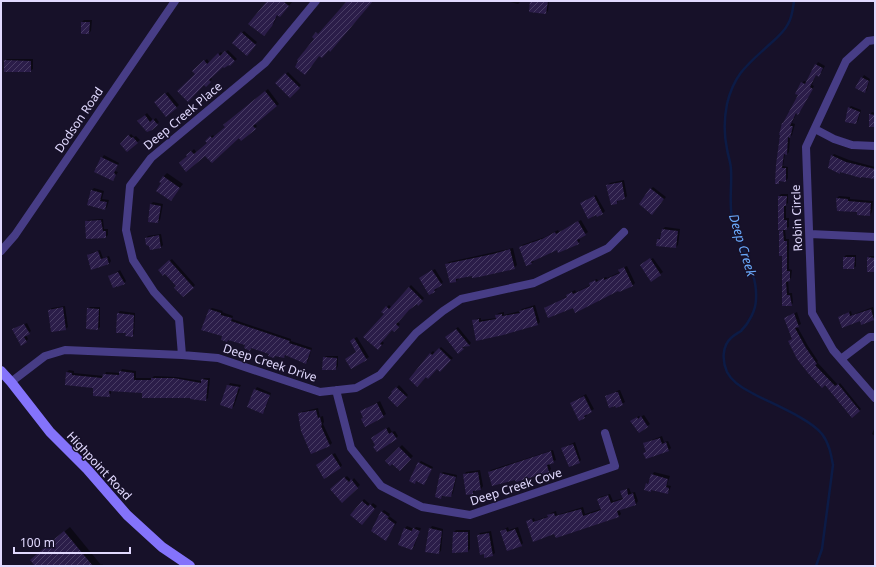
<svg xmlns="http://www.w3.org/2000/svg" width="876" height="567" font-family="'Noto Sans',sans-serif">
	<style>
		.shadow { fill: #0007 }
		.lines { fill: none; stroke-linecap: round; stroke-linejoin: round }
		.stream { stroke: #0c1b46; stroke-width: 2.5 }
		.building { fill: url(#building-hatch) }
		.street { stroke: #473d86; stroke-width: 8 }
		.secondary { stroke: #8473fb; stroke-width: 10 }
		.labels { text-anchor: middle; stroke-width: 3; stroke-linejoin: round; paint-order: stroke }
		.street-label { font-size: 12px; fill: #e1d9fe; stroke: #171129 }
		.water-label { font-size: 13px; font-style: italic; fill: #6aa9fb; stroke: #171129 }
	</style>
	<defs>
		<pattern id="building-hatch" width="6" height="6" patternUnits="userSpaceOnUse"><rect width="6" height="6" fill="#2b1d49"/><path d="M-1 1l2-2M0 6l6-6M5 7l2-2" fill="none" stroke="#493d64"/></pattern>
	</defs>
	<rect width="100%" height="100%" fill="#171129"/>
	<path class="shadow" d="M 268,1 L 293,1 L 282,14 L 278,14 L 274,23 L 266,32 Z
		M 506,1 L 521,1 L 518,4 Z
		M 531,1 L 549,1 L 548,11 L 546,13 Z
		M 84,20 L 92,20 L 91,31 L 89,33 L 82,22 Z
		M 244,31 L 257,42 L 249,52 L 242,33 Z
		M 228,50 L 237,59 L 230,65 L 229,64 L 223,66 L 210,77 L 212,79 L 206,85 L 193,71 L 207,59 L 209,62 L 221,52 L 223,54 Z
		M 7,59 L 33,59 L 33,69 L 30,71 L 5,61 Z
		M 818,62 L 825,66 L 821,73 L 819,75 L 816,74 L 812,85 L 814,86 L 800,111 L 797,112 L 792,123 L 795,124 L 792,135 L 790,137 L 789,152 L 787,154 L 785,153 L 783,166 L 788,167 L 788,178 L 786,181 L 781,180 L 778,183 L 777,165 L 802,83 L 804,81 L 807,82 Z
		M 288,72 L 301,85 L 290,96 L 277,83 Z
		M 864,75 L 870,79 L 867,90 L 865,92 L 856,88 Z
		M 268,89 L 279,104 L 255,124 L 257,126 L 255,128 L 205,154 L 180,163 L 194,149 L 197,153 L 208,143 L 208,139 L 213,135 L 215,137 L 226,127 L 227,123 Z
		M 168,92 L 179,105 L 167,116 L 157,100 Z
		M 851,106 L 861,110 L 858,121 L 856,123 L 849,108 Z
		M 872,112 L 875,113 L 875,126 L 870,115 Z
		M 147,113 L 153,120 L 156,118 L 159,122 L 151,129 L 138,121 Z
		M 131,134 L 134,137 L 136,136 L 140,140 L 127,150 L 121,144 Z
		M 834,154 L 849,160 L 875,167 L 875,178 L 841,171 L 840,172 L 832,156 Z
		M 104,155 L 119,163 L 115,171 L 118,172 L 113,180 L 102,158 Z
		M 167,173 L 183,184 L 171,199 L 163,183 L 163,177 Z
		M 624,180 L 627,196 L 625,198 L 619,199 L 617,203 L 607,186 L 610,183 Z
		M 653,187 L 666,197 L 654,211 L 651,189 Z
		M 94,188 L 104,191 L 102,199 L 109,200 L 107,207 L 105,209 L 92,190 Z
		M 781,194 L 788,194 L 788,203 L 786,205 L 786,218 L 789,218 L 789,227 L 785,229 L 786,239 L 789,239 L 789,269 L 792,270 L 791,278 L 788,280 L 789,293 L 792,293 L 793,303 L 791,305 L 783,305 L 783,255 L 780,231 L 782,229 L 779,196 Z
		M 596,195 L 605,211 L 602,214 L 581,203 Z
		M 839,196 L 850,197 L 850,199 L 873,201 L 872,212 L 870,215 L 858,212 L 838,210 L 837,198 Z
		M 153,202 L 163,204 L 160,220 L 158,222 L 151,204 Z
		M 103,219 L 104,229 L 108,229 L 108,235 L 106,237 L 87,238 L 86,222 L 88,220 Z
		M 581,220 L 588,232 L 579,238 L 580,241 L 578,243 L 557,249 L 533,260 L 534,261 L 532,263 L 527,265 L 520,248 L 522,245 L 545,237 L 558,230 L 559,232 Z
		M 665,227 L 680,229 L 678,245 L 676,247 L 658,239 L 662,237 L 663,229 Z
		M 161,234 L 163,245 L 161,247 L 146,238 L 148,236 Z
		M 513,248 L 517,265 L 514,268 L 472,275 L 459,278 L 456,281 L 446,264 L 449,262 Z
		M 100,250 L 103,258 L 109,256 L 111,261 L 109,264 L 92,268 L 88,255 L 91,253 Z
		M 846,255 L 856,255 L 856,266 L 854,268 L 844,257 Z
		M 870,256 L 875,256 L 875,271 L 868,258 Z
		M 653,258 L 663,272 L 660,274 L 642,265 Z
		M 172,259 L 195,285 L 193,287 L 177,286 L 167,274 L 159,270 Z
		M 627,266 L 635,283 L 633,285 L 573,307 L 545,308 L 568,296 L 567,295 L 570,293 L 575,290 L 576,292 L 591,285 L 590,283 L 592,281 L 597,279 L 598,281 L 606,277 L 607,278 L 620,272 L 622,268 Z
		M 435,269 L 443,282 L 436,288 L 437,289 L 434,291 L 423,276 Z
		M 120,270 L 126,281 L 124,283 L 109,277 Z
		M 411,285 L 424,298 L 418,305 L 417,303 L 410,308 L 397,322 L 400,324 L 394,331 L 392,329 L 382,341 L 384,343 L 378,349 L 386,314 L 383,311 L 389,305 L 391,307 Z
		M 535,305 L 540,322 L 538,324 L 503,334 L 473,321 L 476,319 L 481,318 L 481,320 L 497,318 L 496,315 L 499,313 L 504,312 L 504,315 L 520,311 L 522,309 Z
		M 65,306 L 68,327 L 65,329 L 49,310 L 52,308 Z
		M 90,307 L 100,307 L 100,327 L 98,329 L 88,309 Z
		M 873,307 L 875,318 L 861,324 L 860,320 L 839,317 L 851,311 L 852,315 Z
		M 212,308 L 223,311 L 222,312 L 233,316 L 232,319 L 291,339 L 291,341 L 312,348 L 308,361 L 306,363 L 286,355 L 284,357 L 276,355 L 274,357 L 270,353 L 252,347 L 250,349 L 246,345 L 223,336 L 209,310 Z
		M 120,311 L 135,313 L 134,334 L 132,336 L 127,332 L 118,314 Z
		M 797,312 L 801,324 L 797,326 L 808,346 L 818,361 L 817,362 L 838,385 L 840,383 L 861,409 L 859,411 L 789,341 L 793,338 L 785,318 Z
		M 27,323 L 31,331 L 26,335 L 28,339 L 26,341 L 16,328 Z
		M 458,327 L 471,343 L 469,345 L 464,346 L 465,346 L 458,352 L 448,335 Z
		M 357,337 L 369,357 L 352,367 L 357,352 L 353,339 Z
		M 441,347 L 453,358 L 440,370 L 438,368 L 410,379 L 431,353 L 433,351 L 435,353 Z
		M 326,356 L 338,356 L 338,366 L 336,369 L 324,358 Z
		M 122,369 L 136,371 L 136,378 L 152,378 L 154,376 L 176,377 L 202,381 L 204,378 L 210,378 L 208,398 L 205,400 L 191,397 L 111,390 L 111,393 L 109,396 L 67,372 L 69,370 L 74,371 L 74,373 L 104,376 L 106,372 L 120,373 Z
		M 230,383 L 241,385 L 240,387 L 229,385 Z
		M 399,385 L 408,395 L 397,406 L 393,392 Z
		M 228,386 L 240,389 L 234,406 L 232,408 Z
		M 257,387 L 271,393 L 265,410 L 263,413 L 255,390 Z
		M 619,390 L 620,390 L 625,402 L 622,404 L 606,397 Z
		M 586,394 L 594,409 L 586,414 L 587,415 L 585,417 L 580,420 L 571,403 Z
		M 380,401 L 386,414 L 383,416 L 364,417 L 361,411 Z
		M 318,408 L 320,417 L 323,416 L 324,422 L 323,424 L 332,443 L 330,445 L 299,414 L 301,412 Z
		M 644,415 L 650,424 L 639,431 L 634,419 L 639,416 L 640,417 Z
		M 389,427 L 392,432 L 395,431 L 398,436 L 396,438 L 376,445 L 372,438 Z
		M 875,427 L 875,436 L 872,434 Z
		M 662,436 L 664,442 L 668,441 L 671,448 L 668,451 L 645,453 L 647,451 L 644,444 L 647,442 Z
		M 575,442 L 581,460 L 579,462 L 563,448 Z
		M 402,445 L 413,456 L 400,470 L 392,462 L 386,461 Z
		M 553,450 L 556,460 L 549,463 L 551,469 L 549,471 L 516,481 L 515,479 L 489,472 L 491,470 Z
		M 335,453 L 342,465 L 340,468 L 319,463 Z
		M 421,461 L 433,467 L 424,484 L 417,481 L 415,483 L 419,463 Z
		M 480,470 L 483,486 L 481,489 L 475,490 L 473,493 L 464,475 L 466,472 Z
		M 443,472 L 457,475 L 453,493 L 451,496 L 444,495 L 441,498 L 441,474 Z
		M 654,472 L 670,476 L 667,485 L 671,486 L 669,491 L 667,493 L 647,484 Z
		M 347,476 L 352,481 L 354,478 L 360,485 L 342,501 L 331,489 Z
		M 629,488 L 631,493 L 635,492 L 638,501 L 636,504 L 619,509 L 621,514 L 619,516 L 555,533 L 527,522 L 534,518 L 535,521 L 549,516 L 551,513 L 556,511 L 557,515 L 583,507 L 585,514 L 601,509 L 598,499 L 600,497 L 610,494 L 613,501 L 624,498 L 621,492 Z
		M 364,499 L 371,505 L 373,503 L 377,506 L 364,521 L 351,515 Z
		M 384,510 L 390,514 L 389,516 L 397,522 L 386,539 L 382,512 Z
		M 407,526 L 414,529 L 416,527 L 421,528 L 414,547 L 412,549 L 405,528 Z
		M 432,526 L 443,529 L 441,551 L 438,553 L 430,529 Z
		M 70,527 L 101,565 L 102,564 L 104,566 L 36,566 L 36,555 Z
		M 508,527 L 509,530 L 518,527 L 523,543 L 521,545 L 501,531 Z
		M 456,530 L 470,530 L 470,549 L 468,551 L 454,532 Z
		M 491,531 L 495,553 L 492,555 L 484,553 L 478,535 L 480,533 Z"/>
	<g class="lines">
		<path class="stream" d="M 794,1 C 793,8 792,18 788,24 C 784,32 777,38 770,44 C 748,64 734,74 727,104 C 724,119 724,135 727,149 C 728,156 731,163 731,170 C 732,185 729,203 732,218 C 738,245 758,271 756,299 C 756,310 749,323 741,331 C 738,333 734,335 731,338 C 722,346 722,361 727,372 C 732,382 742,388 752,393 C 770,403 809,418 822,434 C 829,443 831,454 833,465 L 822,549 L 816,566"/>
	</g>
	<path class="building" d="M 267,1 L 283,1 L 289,6 L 280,17 L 277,15 L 272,26 L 264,36 L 248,24 Z
		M 347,1 L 373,1 L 330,52 L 329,50 L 322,58 L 319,56 L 305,75 L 295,67 L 298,61 L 297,60 L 314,39 L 312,37 L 316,32 L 318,34 Z
		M 530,1 L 548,1 L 546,14 L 529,12 Z
		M 81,22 L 90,22 L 89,34 L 81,34 Z
		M 241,32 L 256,45 L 247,56 L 232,43 Z
		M 225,51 L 235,61 L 230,66 L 229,65 L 224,68 L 223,67 L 209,80 L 211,82 L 206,87 L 204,85 L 188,102 L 177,91 L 195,74 L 192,71 L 204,60 L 207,64 L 218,53 L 220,56 Z
		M 4,60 L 31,61 L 31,72 L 4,72 Z
		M 815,64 L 823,68 L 819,77 L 816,75 L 810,87 L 813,89 L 798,115 L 796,113 L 790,126 L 793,126 L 790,138 L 788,137 L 787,155 L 784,154 L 782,168 L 786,168 L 786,182 L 779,181 L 779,184 L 775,184 L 776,165 L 780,135 L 779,135 L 782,123 L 783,123 L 798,95 L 795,94 L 801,82 L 805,84 Z
		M 285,73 L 300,88 L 290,98 L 275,83 Z
		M 861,77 L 869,81 L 865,93 L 855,88 Z
		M 265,91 L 277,106 L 253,126 L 256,129 L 241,141 L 239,138 L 212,163 L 205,156 L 186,172 L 179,163 L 187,156 L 186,155 L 191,151 L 194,154 L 207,143 L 205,141 L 210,136 L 212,138 L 225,127 L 223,125 Z
		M 165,93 L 177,108 L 166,117 L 154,102 Z
		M 848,107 L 860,112 L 856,124 L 845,122 Z
		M 869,114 L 875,115 L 875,127 L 869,127 Z
		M 145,115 L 150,122 L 153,119 L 158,125 L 152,130 L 147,132 L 137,121 Z
		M 128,135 L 132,138 L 133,137 L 138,143 L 127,152 L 120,144 Z
		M 831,155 L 846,162 L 875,169 L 875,179 L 861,177 L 861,178 L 840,172 L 840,174 L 828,168 Z
		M 101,157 L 118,165 L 114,173 L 116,175 L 113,181 L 94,172 Z
		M 163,176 L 180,188 L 171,201 L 156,191 L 161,183 L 159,182 Z
		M 622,182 L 625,199 L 617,201 L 617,204 L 611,205 L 606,185 Z
		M 650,188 L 664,199 L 652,215 L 639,204 Z
		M 91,190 L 102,193 L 100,201 L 107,202 L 105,210 L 87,205 Z
		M 594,196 L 603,214 L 597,217 L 596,215 L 588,219 L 580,203 Z
		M 778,196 L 787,196 L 786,206 L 784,206 L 784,220 L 787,220 L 787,230 L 778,230 Z
		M 836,198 L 848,199 L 848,201 L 871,203 L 870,216 L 857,215 L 857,212 L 837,211 Z
		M 150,204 L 161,206 L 158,223 L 148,222 Z
		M 101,220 L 103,231 L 106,231 L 106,238 L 86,239 L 85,221 Z
		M 578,221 L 586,235 L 577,240 L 579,244 L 558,253 L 557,250 L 531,262 L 532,264 L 526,266 L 519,247 L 542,239 L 555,232 L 556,234 Z
		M 662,229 L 678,231 L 676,248 L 656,246 L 657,239 L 660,239 Z
		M 783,230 L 784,241 L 787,241 L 787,271 L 790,271 L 790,281 L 786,282 L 787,295 L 790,295 L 792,306 L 782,306 L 782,256 L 779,256 L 779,231 Z
		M 159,235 L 161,248 L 150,250 L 149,246 L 146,245 L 145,238 Z
		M 510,249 L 515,269 L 479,277 L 472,278 L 472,276 L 456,279 L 456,282 L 450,283 L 445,264 L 493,254 Z
		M 98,251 L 101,259 L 107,257 L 109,264 L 91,270 L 87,255 Z
		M 843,257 L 855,257 L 854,269 L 843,269 Z
		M 867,257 L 875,258 L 875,272 L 867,272 Z
		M 650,258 L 661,275 L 651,282 L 640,265 Z
		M 169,260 L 194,288 L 183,297 L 174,288 L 176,286 L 166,275 L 164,274 L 163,276 L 158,270 Z
		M 624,267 L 633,286 L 619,292 L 618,291 L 575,313 L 573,308 L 548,318 L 544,308 L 567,297 L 566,295 L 572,292 L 573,294 L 590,286 L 589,283 L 595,280 L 596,282 L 604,278 L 604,280 L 620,273 L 618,270 Z
		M 432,270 L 442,285 L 434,290 L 435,292 L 429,295 L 419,278 Z
		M 118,272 L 125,284 L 117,287 L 117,286 L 113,288 L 108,276 Z
		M 409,287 L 423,301 L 418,306 L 417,304 L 409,310 L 401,319 L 396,324 L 399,327 L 394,332 L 392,330 L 380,344 L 382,345 L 378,350 L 363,337 L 384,314 L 381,312 L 386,306 L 389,309 Z
		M 63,307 L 66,330 L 51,332 L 48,310 Z
		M 533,307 L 538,325 L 503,335 L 476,341 L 472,320 L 479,319 L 479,322 L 496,319 L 495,315 L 502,314 L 502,316 L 520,313 L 519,311 Z
		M 87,308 L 99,309 L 98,330 L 86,329 Z
		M 209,309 L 221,313 L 221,315 L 232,318 L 231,321 L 290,341 L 289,343 L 311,350 L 306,364 L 285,355 L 284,358 L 275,356 L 274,358 L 268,356 L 269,354 L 251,348 L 250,351 L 244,348 L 245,345 L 228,340 L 227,342 L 221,340 L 222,336 L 201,330 Z
		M 871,309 L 874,320 L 861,325 L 860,321 L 842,328 L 838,317 L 849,312 L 850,316 Z
		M 117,313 L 134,315 L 133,337 L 125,336 L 126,333 L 116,333 Z
		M 794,313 L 799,327 L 795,328 L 806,348 L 817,364 L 815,365 L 835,386 L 838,384 L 860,411 L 852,418 L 825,385 L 822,388 L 808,373 L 797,359 L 788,341 L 792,339 L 784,318 Z
		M 24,324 L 30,334 L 24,337 L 27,342 L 21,346 L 12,329 Z
		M 456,329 L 470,346 L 462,347 L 464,349 L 458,354 L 445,337 Z
		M 354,338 L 367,360 L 351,369 L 345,359 L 356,352 L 350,341 Z
		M 439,348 L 451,360 L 440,372 L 437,369 L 428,379 L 426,377 L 417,387 L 409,379 L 430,353 L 432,355 Z
		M 323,357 L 337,358 L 336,370 L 322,370 Z
		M 119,371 L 134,373 L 134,380 L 151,380 L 151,378 L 174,378 L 201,383 L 201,379 L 208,380 L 206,401 L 190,399 L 190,398 L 142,398 L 142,393 L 109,391 L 110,397 L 93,396 L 93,388 L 65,385 L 66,372 L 72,373 L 72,375 L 102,378 L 103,374 L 119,375 Z
		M 227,385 L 239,387 L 232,409 L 220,405 Z
		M 396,387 L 407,397 L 397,407 L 388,398 L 392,393 L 391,392 Z
		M 254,389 L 270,395 L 263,414 L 247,407 Z
		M 616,392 L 618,392 L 623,405 L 616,408 L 615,406 L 609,408 L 605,396 Z
		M 584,396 L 592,412 L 584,416 L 585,418 L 579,421 L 570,403 Z
		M 377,403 L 384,417 L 365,427 L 361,419 L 363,418 L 360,411 Z
		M 316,410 L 318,418 L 320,417 L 322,425 L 321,426 L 330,446 L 311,454 L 301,431 L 298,413 Z
		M 641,416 L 648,427 L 639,433 L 630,421 L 637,417 L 638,419 Z
		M 386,428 L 389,434 L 392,432 L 397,439 L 377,452 L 373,447 L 375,445 L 371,438 Z
		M 660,438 L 662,444 L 666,442 L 669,451 L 646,459 L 643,453 L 646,452 L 643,443 Z
		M 573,444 L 580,463 L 569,467 L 561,448 Z
		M 399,447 L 411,459 L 400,471 L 392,464 L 390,466 L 385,461 Z
		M 551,451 L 554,463 L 547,465 L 549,472 L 516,482 L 515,480 L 492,486 L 488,472 Z
		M 332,454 L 341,468 L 324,479 L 316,465 Z
		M 418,462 L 432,469 L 424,485 L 416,481 L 415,484 L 409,481 Z
		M 478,472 L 481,490 L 473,491 L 473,494 L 466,495 L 463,474 Z
		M 440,473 L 456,477 L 451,497 L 442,496 L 441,499 L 435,497 Z
		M 651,474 L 668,479 L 666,487 L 669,488 L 668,494 L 651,490 L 651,492 L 644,490 L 646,483 L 648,484 Z
		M 344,477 L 349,482 L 351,479 L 358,488 L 342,503 L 330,489 Z
		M 627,489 L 628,495 L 633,493 L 636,505 L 617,511 L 619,517 L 556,538 L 554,534 L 533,542 L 526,521 L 532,519 L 533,522 L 548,517 L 547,515 L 554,513 L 555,516 L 581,509 L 583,516 L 601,510 L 597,499 L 608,495 L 611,503 L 623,499 L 620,491 Z
		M 362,501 L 368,506 L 370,504 L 375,509 L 362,525 L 350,515 Z
		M 381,511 L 389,517 L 387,518 L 395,524 L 386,541 L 371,531 Z
		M 404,528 L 412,531 L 413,528 L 420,531 L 412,550 L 398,545 Z
		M 429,528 L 442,531 L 439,554 L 425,552 Z
		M 506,529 L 507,532 L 515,529 L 522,546 L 507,551 L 500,531 Z
		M 64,531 L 93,566 L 35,566 L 30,560 Z
		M 453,532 L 468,532 L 468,552 L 452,553 Z
		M 489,533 L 493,556 L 484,558 L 484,554 L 480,555 L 477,535 Z"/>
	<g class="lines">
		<path class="street" d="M 875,40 L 868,41 L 846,61 L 806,147 L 812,313 L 833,350 L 875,398
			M 815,129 L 834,139 L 852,145 L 875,146
			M 810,234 L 875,237
			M 1,251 L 15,235 L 175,1
			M 182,355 L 179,319 L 154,292 L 133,260 L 126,230 L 130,186 L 151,158 L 265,63 L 316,1
			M 841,359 L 870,337 L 875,337
			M 11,382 L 45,356 L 65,350 L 182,355 L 218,358 L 320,392 L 356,388 L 380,375 L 416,333 L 443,311 L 461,299 L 534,283 L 608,248 L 624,232
			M 336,390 L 351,448 L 381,486 L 422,507 L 470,515 L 615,466 L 605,433"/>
		<path class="secondary" d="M 1,371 L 11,382 L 50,432 L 87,469 L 127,515 L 162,547 L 190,566"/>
	</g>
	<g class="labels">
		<g class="street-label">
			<text transform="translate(183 116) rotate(-40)" y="4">Deep Creek Place</text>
			<text transform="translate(79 120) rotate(-56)" y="4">Dodson Road</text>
			<text transform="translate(797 218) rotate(-92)" y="4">Robin Circle</text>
			<text transform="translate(270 363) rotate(18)" y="4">Deep Creek Drive</text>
			<text transform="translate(99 466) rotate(47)" y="4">Highpoint Road</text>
			<text transform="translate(516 487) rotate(-18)" y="4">Deep Creek Cove</text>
		</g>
		<g class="water-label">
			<text transform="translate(743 245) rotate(73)" y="5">Deep Creek</text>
		</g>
	</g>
	<rect width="876" height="567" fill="none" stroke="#e1d9fe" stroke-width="4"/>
	<path d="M14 547v6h116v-6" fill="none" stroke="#e1d9fe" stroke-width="2"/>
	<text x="20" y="547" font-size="12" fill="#e1d9fe" stroke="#171129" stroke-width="3" paint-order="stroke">100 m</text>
</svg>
